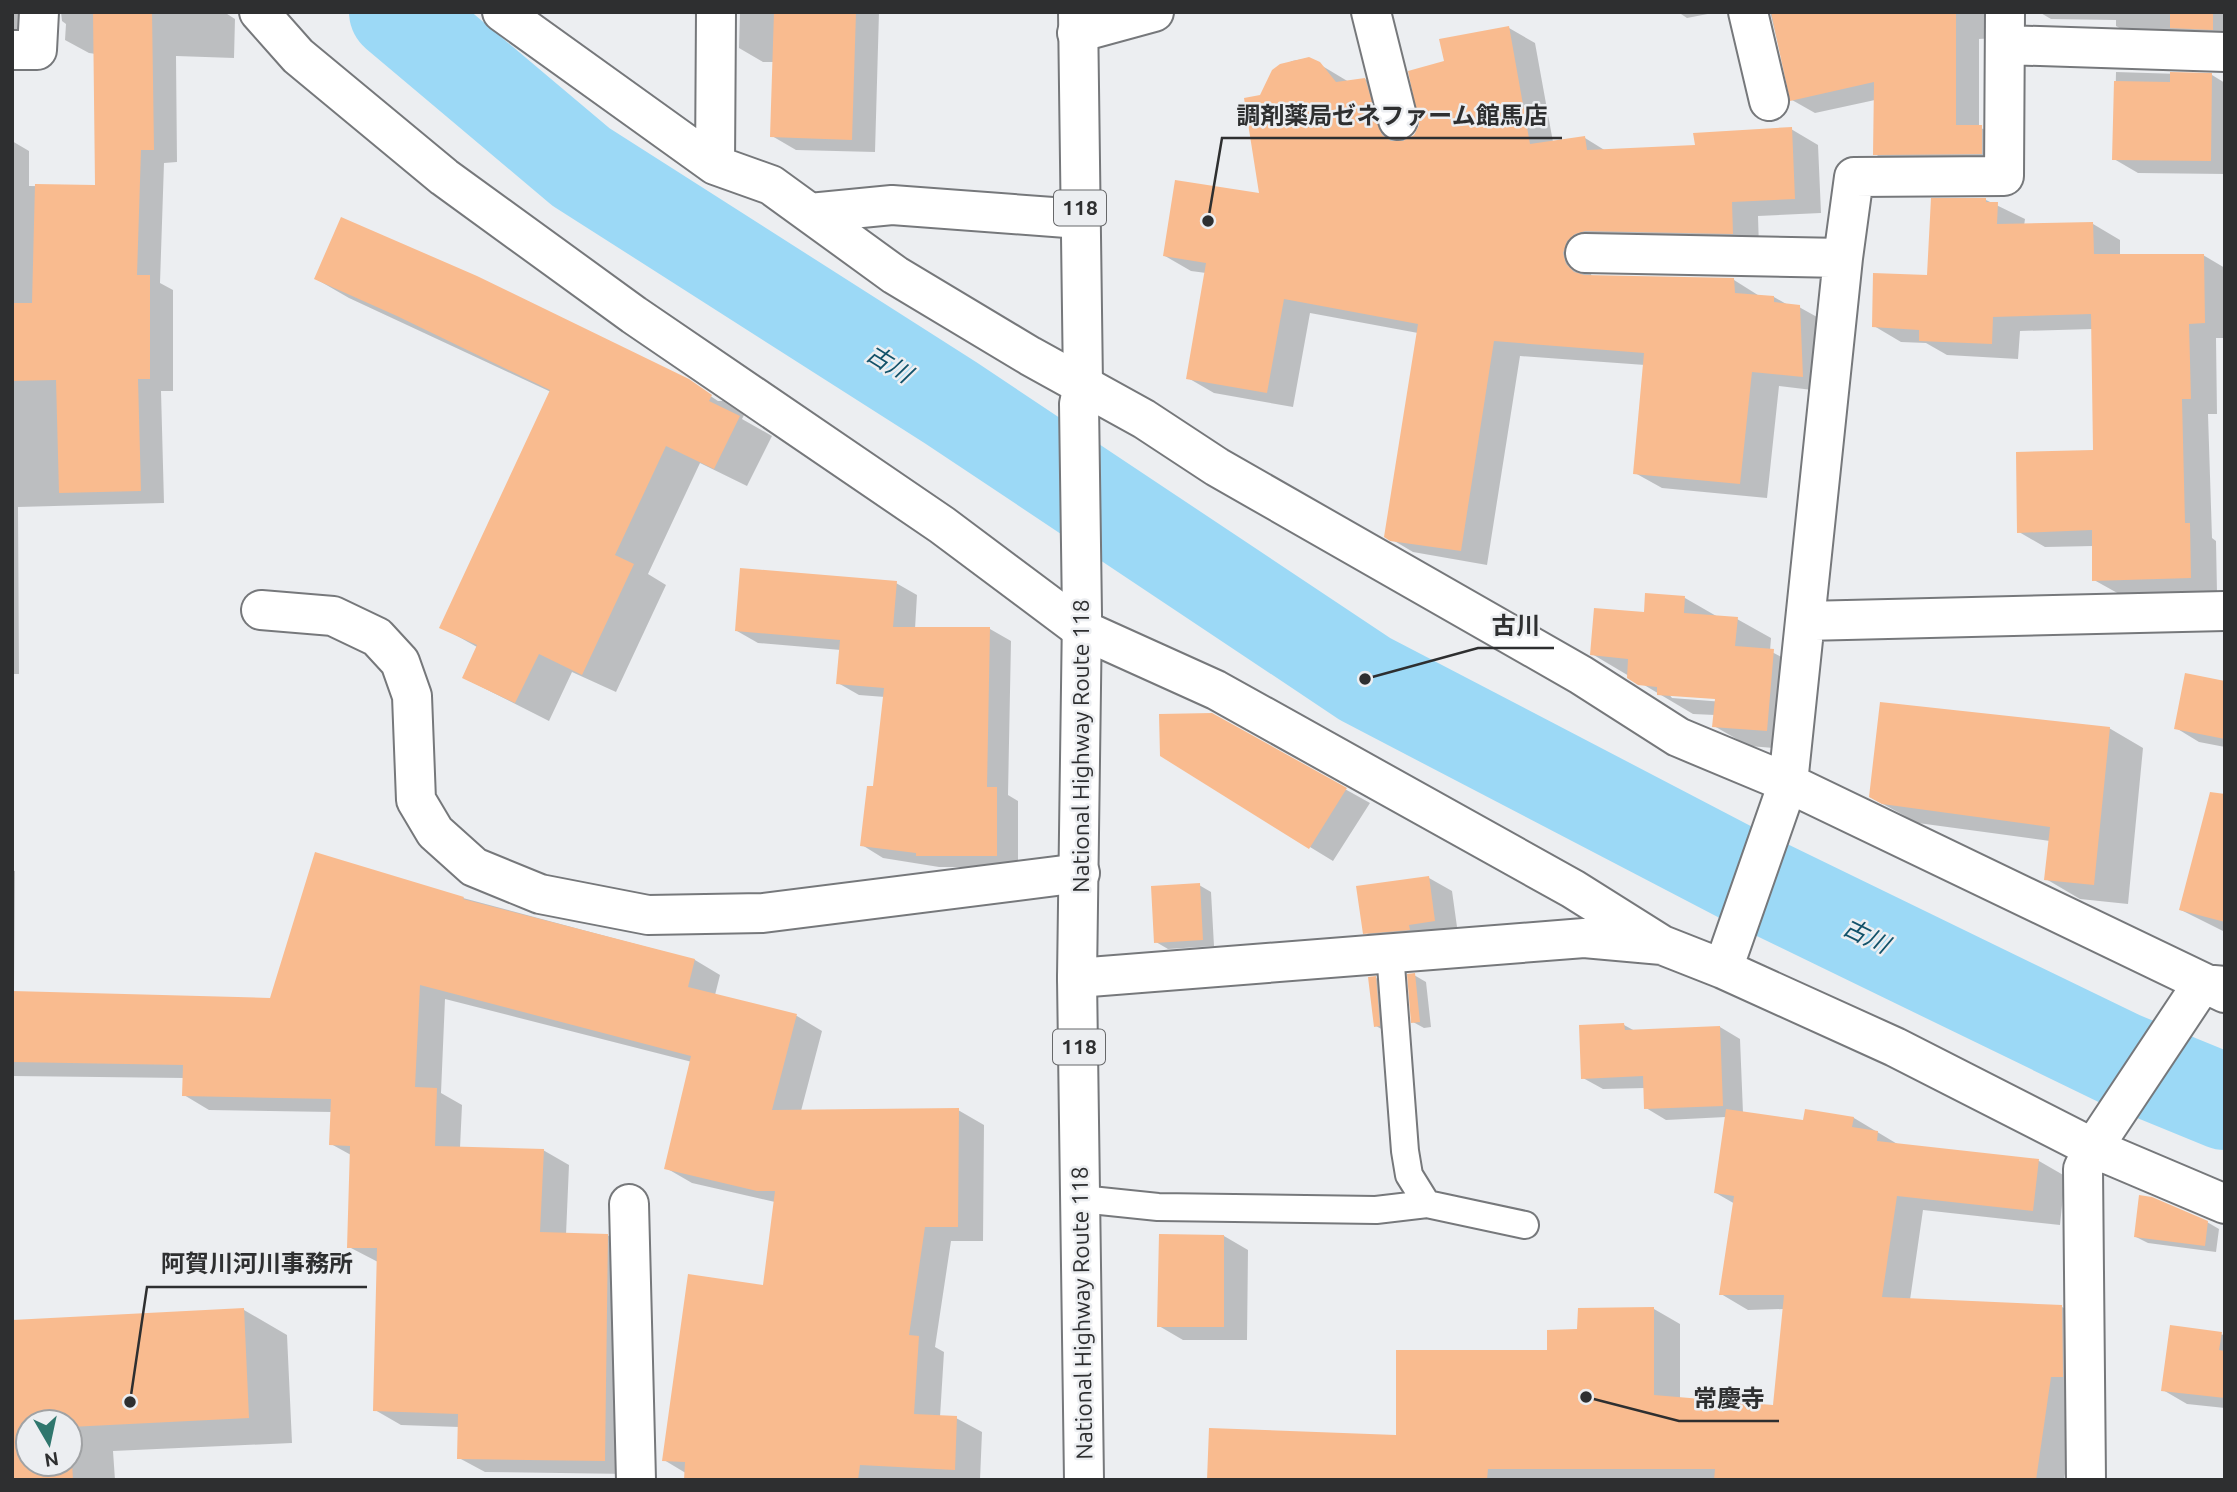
<svg xmlns="http://www.w3.org/2000/svg" width="2237" height="1492" font-family="Ubuntu,'Noto Sans JP',sans-serif">
	<style>
		.shadow { fill: #0003; fill-rule: evenodd }
		.lines { fill: none; stroke-linecap: round; stroke-linejoin: round }
		.stream { stroke: #7ba6bb; stroke-width: 16 }
		.river { stroke: #9cd9f6; stroke-width: 96 }
		.building { fill: #f9bb8f; fill-rule: evenodd }
		.service-casing { stroke: #76787b; stroke-width: 30 }
		.minor-casing { stroke: #76787b; stroke-width: 42 }
		.trunk-casing { stroke: #76787b; stroke-width: 42 }
		.service { stroke: #fff; stroke-width: 26 }
		.minor { stroke: #fff; stroke-width: 38 }
		.trunk { stroke: #fff; stroke-width: 38 }
		.labels { text-anchor: middle; stroke-width: 5; stroke-linejoin: round; paint-order: stroke }
		.shield { fill: #eceef1; stroke: #67686a; stroke-width: 2 }
		.shield-label { font-size: 21px; font-weight: bold; fill: #2e2f30 }
		.street-label { font-size: 23px; fill: #2e2f30; stroke: #eceef1 }
		.water-label { font-size: 24px; font-style: italic; fill: #12526a; stroke: #eceef1 }
		.leader { fill: none; stroke: #2e2f30; stroke-width: 2.5 }
		.callout-dot { fill: #2e2f30; stroke: #eceef1; stroke-width: 2.5 }
		.callout-label { font-size: 24px; text-anchor: middle; font-weight: bold; fill: #2e2f30; stroke: #eceef1; stroke-width: 5; stroke-linejoin: round; paint-order: stroke }
	</style>
	<rect width="100%" height="100%" fill="#eceef1"/>
	<path class="shadow" d="M 12,12 L 45,12 L 40,35 L 12,34 Z
		M 61,12 L 224,12 L 235,19 L 234,58 L 176,56 L 177,162 L 164,163 L 160,283 L 173,290 L 173,391 L 161,391 L 164,503 L 18,507 L 19,674 L 12,674 L 12,141 L 29,151 L 29,186 L 97,187 L 96,54 L 89,53 L 65,40 L 66,24 L 62,21 Z
		M 652,12 L 710,12 L 710,15 Z
		M 740,12 L 879,12 L 875,152 L 796,150 L 772,136 L 774,62 L 763,62 L 739,48 Z
		M 1678,12 L 1718,12 L 1687,18 Z
		M 1770,12 L 2013,12 L 1996,38 L 1979,39 L 1979,127 L 2005,140 L 2005,167 L 1898,168 L 1875,154 L 1875,100 L 1815,113 L 1792,100 Z
		M 2039,12 L 2225,12 L 2225,42 L 2140,39 L 2116,26 L 2116,20 L 2051,19 Z
		M 1509,28 L 1535,43 L 1553,142 L 1585,138 L 1606,151 L 1697,147 L 1791,129 L 1818,145 L 1821,213 L 1758,216 L 1759,248 L 1589,268 L 1592,277 L 1734,280 L 1761,297 L 1774,297 L 1788,305 L 1799,307 L 1826,322 L 1829,392 L 1779,386 L 1767,498 L 1662,488 L 1635,473 L 1645,365 L 1520,356 L 1487,565 L 1413,552 L 1386,536 L 1418,333 L 1310,313 L 1293,407 L 1214,393 L 1188,378 L 1206,273 L 1191,271 L 1165,256 L 1262,195 L 1261,97 L 1273,71 L 1292,61 L 1309,58 L 1349,82 L 1365,79 L 1391,95 L 1405,142 L 1415,136 L 1446,63 Z
		M 2116,72 L 2212,75 L 2225,83 L 2225,174 L 2138,173 L 2114,159 Z
		M 1986,200 L 2025,219 L 2024,226 L 2093,224 L 2120,240 L 2120,256 L 2203,255 L 2225,268 L 2225,338 L 2216,338 L 2217,414 L 2208,414 L 2212,538 L 2216,541 L 2217,592 L 2121,595 L 2094,580 L 2094,546 L 2045,547 L 2019,532 L 2095,452 L 2093,329 L 2020,331 L 2018,359 L 1947,355 L 1926,343 L 1901,342 L 1874,326 L 1929,277 Z
		M 316,279 L 697,387 L 718,401 L 723,401 L 744,415 L 742,419 L 772,436 L 747,486 L 700,463 L 648,574 L 666,585 L 616,692 L 572,672 L 549,721 L 464,678 L 477,647 L 441,627 L 551,392 L 349,298 Z
		M 896,583 L 917,595 L 915,629 L 990,629 L 1011,641 L 1008,795 L 1018,801 L 1018,867 L 939,867 L 883,858 L 862,845 L 875,788 L 885,697 L 859,695 L 838,683 L 841,650 L 758,643 L 737,631 Z
		M 1685,598 L 1718,617 L 1737,619 L 1771,638 L 1770,651 L 1808,671 L 1801,750 L 1749,746 L 1714,726 L 1715,715 L 1693,714 L 1592,654 L 1645,614 ZM 1669,694 L 1724,698 L 1724,702 L 1672,698 Z
		M 2225,683 L 2225,747 L 2199,742 L 2176,728 Z
		M 1212,715 L 1370,803 L 1333,861 L 1310,847 Z
		M 2109,728 L 2143,748 L 2128,904 L 2080,899 L 2046,879 L 2050,841 L 1918,823 L 1870,797 Z
		M 2225,835 L 2225,932 L 2181,910 Z
		M 12,870 L 15,871 L 14,993 L 271,999 L 463,898 L 695,960 L 720,975 L 715,995 L 797,1016 L 822,1031 L 801,1111 L 958,1110 L 984,1125 L 983,1241 L 951,1241 L 935,1347 L 944,1352 L 940,1417 L 956,1418 L 982,1432 L 980,1480 L 820,1480 L 689,1475 L 664,1460 L 764,1287 L 775,1202 L 692,1183 L 666,1168 L 692,1062 L 445,999 L 441,1093 L 462,1105 L 460,1148 L 543,1150 L 569,1165 L 566,1235 L 607,1235 L 633,1250 L 630,1474 L 485,1472 L 459,1458 L 459,1427 L 401,1425 L 375,1410 L 378,1262 L 349,1247 L 351,1155 L 331,1144 L 332,1112 L 209,1110 L 184,1095 L 184,1078 L 12,1076 Z
		M 1429,878 L 1452,891 L 1458,934 L 1388,946 L 1365,932 Z
		M 1199,885 L 1211,892 L 1214,946 L 1168,949 L 1156,942 Z
		M 1414,975 L 1426,982 L 1431,1027 L 1424,1028 L 1413,1022 Z
		M 1376,978 L 1387,985 L 1385,1031 L 1376,1026 Z
		M 1624,1025 L 1635,1031 L 1720,1027 L 1740,1039 L 1743,1113 L 1804,1122 L 1806,1111 L 1854,1118 L 1899,1145 L 2039,1161 L 2065,1176 L 2060,1225 L 1923,1210 L 1910,1300 L 2062,1307 L 2089,1322 L 2064,1480 L 1208,1480 L 1398,1436 L 1549,1352 L 1579,1331 L 1654,1309 L 1680,1324 L 1680,1399 L 1775,1407 L 1784,1309 L 1748,1310 L 1721,1294 L 1735,1204 L 1716,1193 L 1726,1117 L 1666,1120 L 1646,1108 L 1645,1088 L 1603,1089 L 1583,1078 Z
		M 2207,1222 L 2219,1229 L 2216,1252 L 2148,1243 L 2136,1237 Z
		M 1224,1236 L 1248,1250 L 1247,1340 L 1183,1340 L 1159,1326 Z
		M 244,1310 L 287,1335 L 292,1443 L 113,1451 L 115,1480 L 12,1480 L 12,1322 ZM 28,1422 L 70,1422 L 70,1464 L 28,1464 Z
		M 2171,1327 L 2225,1335 L 2225,1408 L 2187,1404 L 2163,1390 Z"/>
	<g class="lines">
		<path class="stream" d="M 476,80 L 500,12"/>
		<path class="river" d="M 397,12 L 581,167 L 951,403 L 1365,679 L 1739,874 L 2120,1059 L 2225,1102"/>
	</g>
	<path class="building" d="M 93,12 L 152,12 L 154,150 L 141,150 L 137,275 L 150,275 L 150,379 L 138,379 L 141,491 L 59,493 L 56,380 L 12,381 L 12,303 L 32,303 L 35,184 L 95,185 Z
		M 774,12 L 856,12 L 852,140 L 770,137 Z
		M 1771,12 L 1956,12 L 1956,125 L 1982,125 L 1982,154 L 1873,155 L 1874,82 L 1790,101 Z
		M 2170,12 L 2213,12 L 2213,30 L 2170,28 Z
		M 1509,26 L 1530,144 L 1585,136 L 1587,150 L 1695,145 L 1693,133 L 1792,127 L 1795,199 L 1732,202 L 1733,234 L 1585,231 L 1575,234 L 1567,241 L 1563,253 L 1566,264 L 1574,272 L 1584,275 L 1734,278 L 1735,293 L 1774,296 L 1774,302 L 1800,305 L 1803,377 L 1752,372 L 1740,484 L 1633,474 L 1644,353 L 1494,341 L 1461,551 L 1390,541 L 1384,537 L 1418,324 L 1284,299 L 1267,393 L 1186,379 L 1206,263 L 1163,256 L 1175,180 L 1259,193 L 1244,98 L 1260,95 L 1272,70 L 1280,64 L 1309,57 L 1320,62 L 1336,82 L 1365,78 L 1382,135 L 1391,141 L 1403,141 L 1414,135 L 1419,125 L 1408,71 L 1444,61 L 1439,39 Z
		M 2170,72 L 2212,73 L 2211,161 L 2112,160 L 2114,81 L 2170,82 Z
		M 1931,198 L 1986,198 L 1986,202 L 1998,202 L 1997,224 L 2093,222 L 2094,254 L 2204,254 L 2205,323 L 2189,324 L 2191,399 L 2182,399 L 2185,523 L 2190,523 L 2191,578 L 2092,581 L 2092,530 L 2017,533 L 2016,452 L 2093,450 L 2091,314 L 1993,317 L 1992,344 L 1919,341 L 1919,330 L 1872,327 L 1873,273 L 1927,275 Z
		M 341,217 L 477,276 L 689,379 L 712,395 L 709,401 L 740,416 L 714,469 L 666,446 L 615,555 L 634,564 L 582,675 L 539,654 L 515,703 L 462,678 L 477,645 L 439,628 L 550,390 L 397,316 L 314,279 Z
		M 740,568 L 897,581 L 893,627 L 990,627 L 987,787 L 997,787 L 997,856 L 916,856 L 916,853 L 860,846 L 867,786 L 873,786 L 884,688 L 836,684 L 840,640 L 735,631 Z
		M 1645,593 L 1685,596 L 1684,613 L 1738,617 L 1735,646 L 1774,649 L 1767,731 L 1712,727 L 1715,699 L 1657,695 L 1657,687 L 1638,685 L 1627,678 L 1628,659 L 1590,655 L 1594,608 L 1644,612 Z
		M 2185,673 L 2225,681 L 2225,739 L 2174,729 Z
		M 1880,702 L 2110,727 L 2094,885 L 2044,880 L 2050,827 L 1882,804 L 1869,797 Z
		M 1212,713 L 1347,788 L 1309,849 L 1160,756 L 1159,714 Z
		M 2210,792 L 2225,794 L 2225,922 L 2179,910 Z
		M 315,852 L 464,897 L 463,899 L 695,959 L 688,987 L 797,1014 L 772,1110 L 959,1108 L 958,1227 L 925,1227 L 909,1335 L 919,1336 L 914,1414 L 957,1416 L 955,1470 L 860,1465 L 858,1480 L 684,1480 L 685,1462 L 662,1461 L 688,1274 L 763,1285 L 775,1191 L 757,1191 L 664,1169 L 691,1056 L 420,985 L 415,1087 L 437,1088 L 435,1146 L 544,1149 L 540,1232 L 608,1234 L 605,1461 L 457,1459 L 458,1414 L 373,1411 L 377,1248 L 347,1248 L 350,1146 L 329,1145 L 331,1099 L 182,1096 L 183,1065 L 12,1062 L 12,991 L 270,998 Z
		M 1429,876 L 1435,921 L 1409,925 L 1410,930 L 1363,934 L 1356,886 Z
		M 1200,883 L 1203,940 L 1154,943 L 1151,886 Z
		M 1415,973 L 1420,1022 L 1411,1023 L 1407,974 Z
		M 1376,976 L 1380,1026 L 1374,1027 L 1368,977 Z
		M 1624,1023 L 1625,1030 L 1720,1026 L 1723,1106 L 1644,1109 L 1643,1076 L 1581,1079 L 1579,1025 Z
		M 1726,1109 L 1803,1120 L 1805,1109 L 1854,1117 L 1852,1127 L 1878,1131 L 1877,1141 L 2039,1159 L 2033,1211 L 1897,1196 L 1882,1297 L 2062,1305 L 2063,1377 L 2051,1377 L 2036,1480 L 1714,1480 L 1715,1469 L 1488,1469 L 1487,1480 L 1207,1480 L 1209,1428 L 1396,1435 L 1396,1350 L 1547,1350 L 1547,1330 L 1577,1329 L 1578,1308 L 1654,1307 L 1654,1395 L 1773,1405 L 1784,1295 L 1719,1295 L 1734,1196 L 1714,1193 Z
		M 2139,1195 L 2152,1197 L 2208,1221 L 2205,1246 L 2134,1237 Z
		M 1159,1234 L 1224,1235 L 1224,1327 L 1157,1327 Z
		M 244,1308 L 249,1418 L 70,1427 L 73,1480 L 12,1480 L 12,1320 ZM 28,1422 L 70,1422 L 70,1464 L 28,1464 Z
		M 2170,1325 L 2222,1332 L 2219,1350 L 2225,1351 L 2225,1398 L 2161,1391 Z"/>
	<g class="lines">
		<defs>
			<path id="service" d="M 1390,952 L 1405,1151 L 1409,1175 L 1427,1204
				M 1081,1199 L 1158,1207 L 1376,1210 L 1427,1204 L 1525,1225"/>
			<path id="minor" d="M 259,12 L 298,56 L 444,177 L 634,315 L 942,525 L 1081,629 L 1216,690 L 1573,889 L 1662,945
				M 502,12 L 715,165 L 771,185 L 895,275 L 1030,356 L 1144,419 L 1217,467 L 1581,675 L 1678,737 L 1788,783 L 2225,993
				M 1371,12 L 1398,120
				M 1748,12 L 1769,101
				M 1077,33 L 1154,12
				M 2005,45 L 2225,52
				M 12,50 L 37,50 L 39,12
				M 715,165 L 716,12
				M 810,213 L 892,205 L 1080,219
				M 1585,253 L 1843,258 L 1854,177 L 2004,176 L 2005,12
				M 261,610 L 333,616 L 377,637 L 400,662 L 412,696 L 416,800 L 435,832 L 474,867 L 540,894 L 648,915 L 763,913 L 1080,873
				M 1805,621 L 2225,611
				M 1723,969 L 1788,783 L 1843,258
				M 1077,978 L 1584,938 L 1662,945 L 1723,969 L 1895,1047 L 2093,1148 L 2225,1204
				M 629,1204 L 636,1480
				M 2086,1480 L 2083,1169 L 2093,1148 L 2202,984 L 2225,986"/>
			<path id="trunk" d="M 1078,12 L 1083,385 L 1079,404 L 1082,615 L 1077,978 L 1084,1480"/>
		</defs>
		<use href="#service" class="service-casing"/>
		<use href="#minor" class="minor-casing"/>
		<use href="#trunk" class="trunk-casing"/>
		<use href="#service" class="service"/>
		<use href="#minor" class="minor"/>
		<use href="#trunk" class="trunk"/>
	</g>
	<g class="labels">
		<g class="shield">
			<rect x="1054" y="190.5" width="52" height="35" rx="5"/>
			<rect x="1053" y="1029.5" width="52" height="35" rx="5"/>
		</g>
		<g class="shield-label">
			<text x="1080" y="215">118</text>
			<text x="1079" y="1054">118</text>
		</g>
		<g class="street-label">
			<text transform="translate(1081 746) rotate(-90)" y="8">National Highway Route 118</text>
			<text transform="translate(1082 1313) rotate(-91)" y="8">National Highway Route 118</text>
		</g>
		<g class="water-label">
			<text transform="translate(889 364) rotate(32)" y="8">古川</text>
			<text transform="translate(1866 936) rotate(26)" y="8">古川</text>
		</g>
	</g>
	<path class="leader" d="M1208 221L1222 138H1562M1365 679L1478 648H1554M130 1402L147 1287H367M1586 1397L1679 1421H1779"/>
	<g class="callout-dot">
		<circle cx="1208" cy="221" r="7"/>
		<circle cx="1365" cy="679" r="7"/>
		<circle cx="130" cy="1402" r="7"/>
		<circle cx="1586" cy="1397" r="7"/>
	</g>
	<g class="callout-label">
		<text x="1392" y="124">調剤薬局ゼネファーム館馬店</text>
		<text x="1516" y="634">古川</text>
		<text x="257" y="1272">阿賀川河川事務所</text>
		<text x="1729" y="1407">常慶寺</text>
	</g>
	<rect width="2237" height="1492" fill="none" stroke="#2e2f30" stroke-width="28"/>
	<g transform="translate(49 1443) rotate(171)"><circle r="33" fill="#eceef1" stroke="#a0a2a4" stroke-width="2"/>
	<path d="M0-5L12 26L0 18L-12 26Z" fill="#2f766d"/>
	<text y="-10" font-size="19" font-weight="bold" text-anchor="middle" fill="#2e2f30">N</text>
	</g>
</svg>
